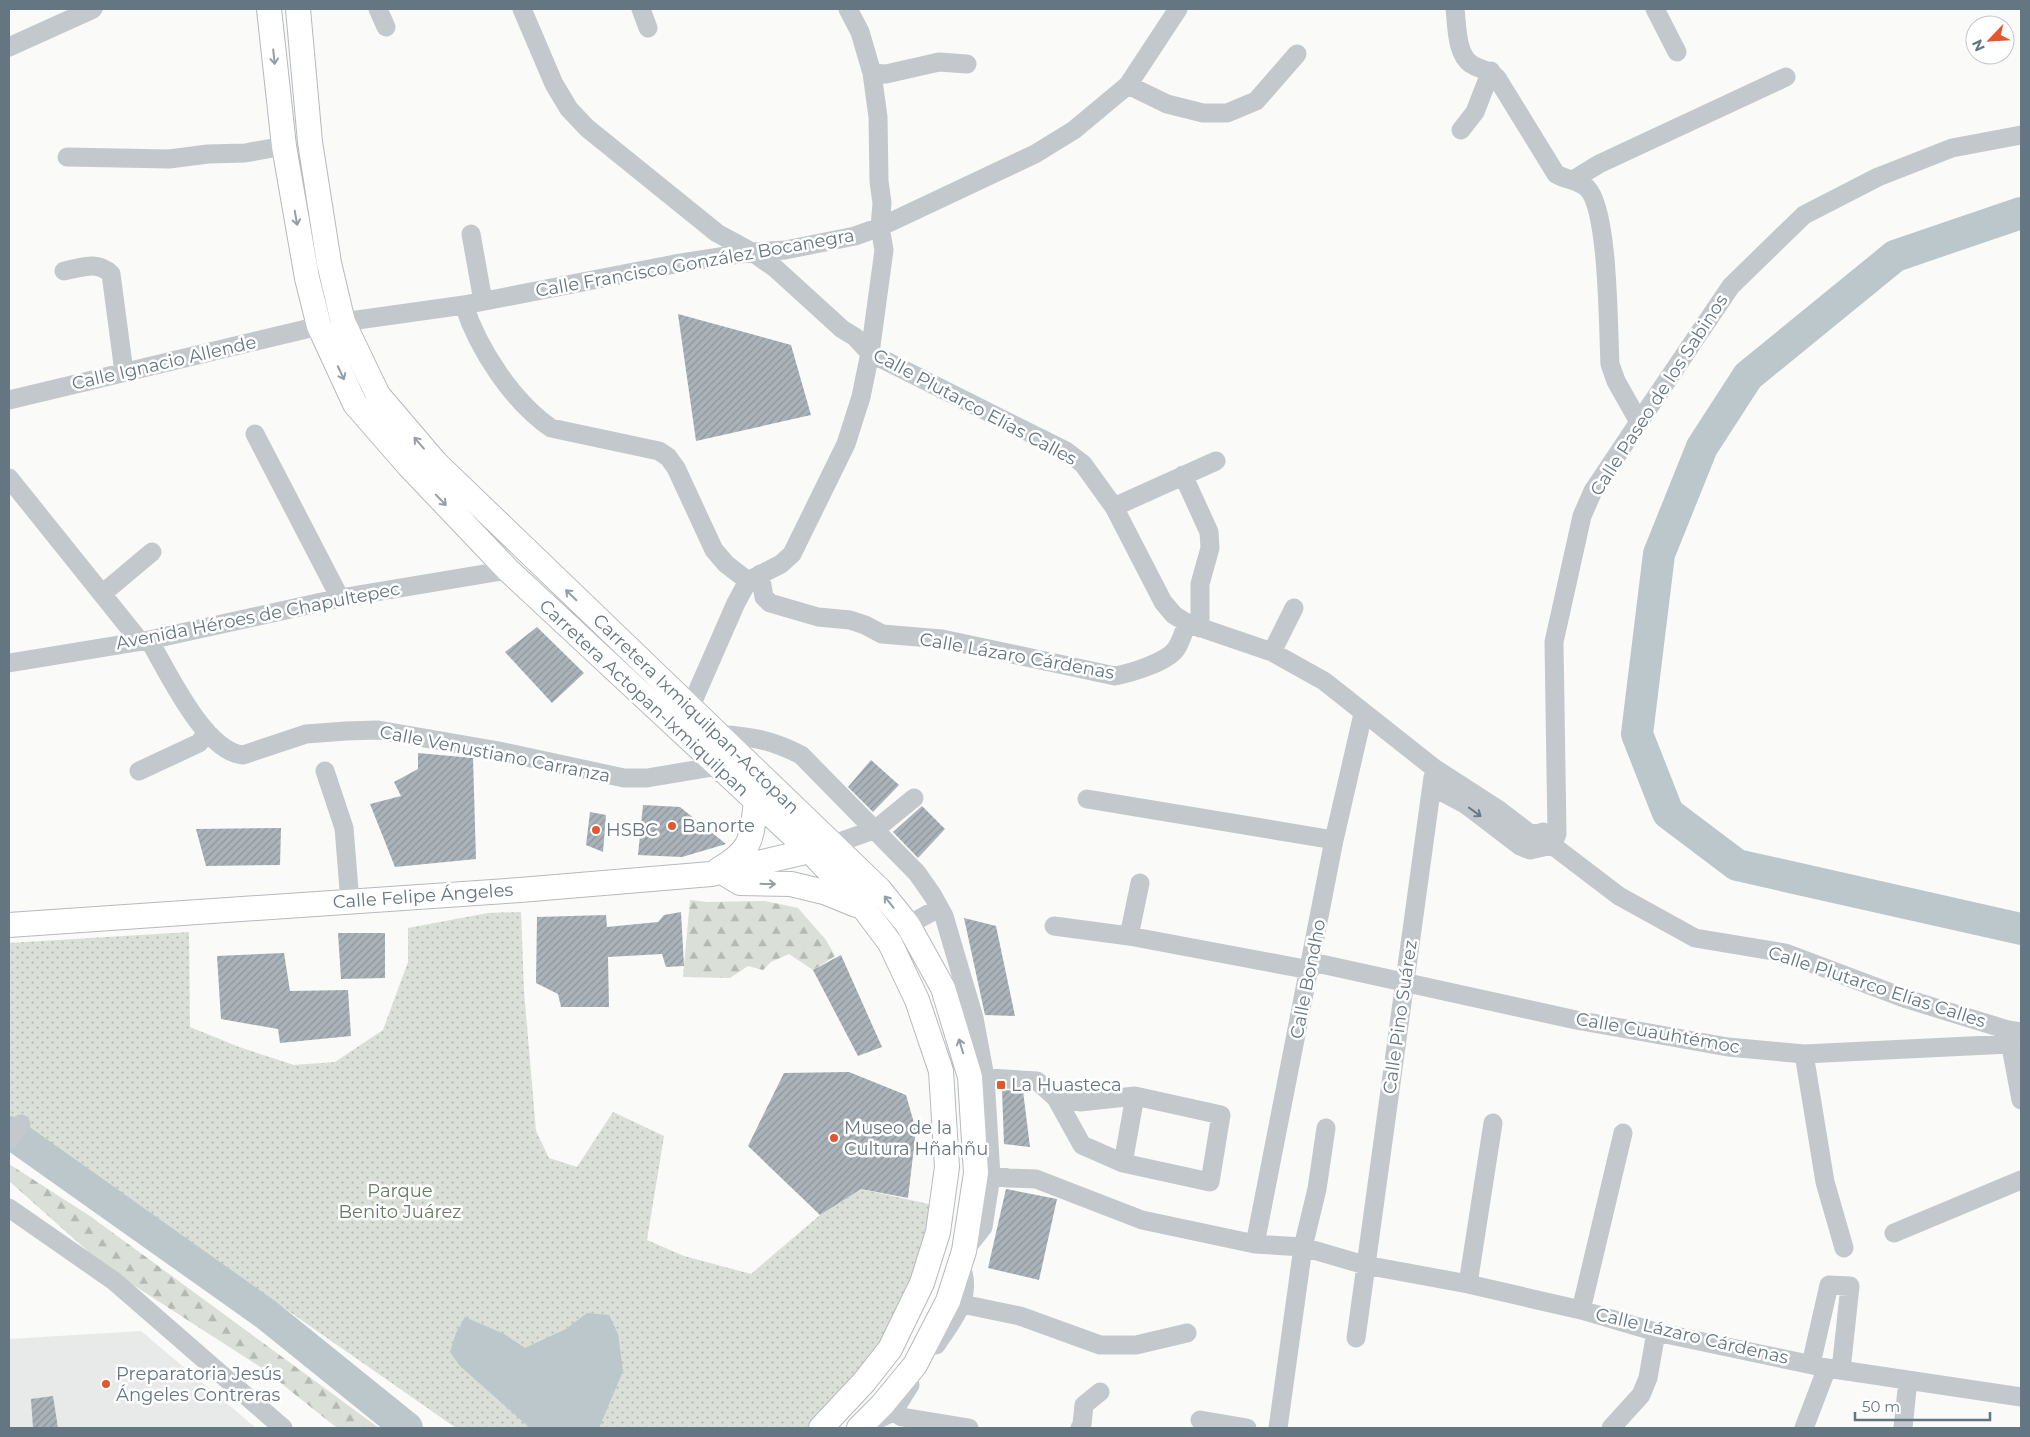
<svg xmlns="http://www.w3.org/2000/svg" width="2030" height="1437" font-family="Montserrat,sans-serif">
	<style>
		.built { fill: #e8e9e9 }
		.forest { fill: url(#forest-firs) }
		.park { fill: url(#park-dots) }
		.water { fill: #bbc7cb }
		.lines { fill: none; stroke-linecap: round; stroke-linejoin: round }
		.river { stroke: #bbc7cb; stroke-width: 32 }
		.building { fill: url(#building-hatch) }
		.major-casing { stroke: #b5babe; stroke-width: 26 }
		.minor { stroke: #c3c8cc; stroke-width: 19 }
		.major { stroke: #fff; stroke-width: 24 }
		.oneway { stroke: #939fa8 }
		.oneway2 { stroke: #6a7a87 }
		.poi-dot { fill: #e4572e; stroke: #fff; stroke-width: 2 }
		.labels { text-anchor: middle; stroke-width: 5; stroke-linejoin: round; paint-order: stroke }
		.street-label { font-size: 18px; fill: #657683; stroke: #fff }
		.poi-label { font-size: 18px; fill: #657683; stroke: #fff; text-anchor: start }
		.park-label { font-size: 18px; fill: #687a64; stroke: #fff }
	</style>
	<defs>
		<pattern id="forest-firs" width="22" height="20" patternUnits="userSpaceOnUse" patternTransform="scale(1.25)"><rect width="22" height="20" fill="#dadfd7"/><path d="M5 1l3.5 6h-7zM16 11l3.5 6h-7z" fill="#b4b9b4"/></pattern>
		<pattern id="park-dots" width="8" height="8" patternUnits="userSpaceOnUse" patternTransform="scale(1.25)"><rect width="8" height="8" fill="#dadfd7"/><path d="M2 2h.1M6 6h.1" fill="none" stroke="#b4b9b4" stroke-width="1.8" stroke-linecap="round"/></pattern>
		<pattern id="building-hatch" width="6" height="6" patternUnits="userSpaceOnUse" patternTransform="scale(1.25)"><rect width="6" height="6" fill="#aab3b9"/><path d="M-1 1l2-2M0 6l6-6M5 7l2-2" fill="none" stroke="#8e969c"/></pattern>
	</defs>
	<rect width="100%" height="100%" fill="#fafaf8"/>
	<path class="built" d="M 141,1331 L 256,1428 L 9,1428 L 9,1339 Z"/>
	<path class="forest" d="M 690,900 L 707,902 L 765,901 L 798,908 L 826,940 L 835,956 L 813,970 L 789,954 L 771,962 L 763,970 L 748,966 L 730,978 L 683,977 Z
		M 9,1164 L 90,1216 L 379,1428 L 337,1428 L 262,1368 L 127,1281 L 91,1254 L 9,1181 Z"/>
	<path class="park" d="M 521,912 L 524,991 L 536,1131 L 549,1158 L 577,1167 L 613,1112 L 664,1136 L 647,1240 L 684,1256 L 751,1274 L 820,1215 L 861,1189 L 933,1205 L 901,1315 L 864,1382 L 811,1428 L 456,1428 L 9,1116 L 9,943 L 189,932 L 190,1027 L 239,1047 L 294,1065 L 335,1062 L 383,1030 L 408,962 L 408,928 L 488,913 Z"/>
	<path class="water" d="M 587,1313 L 609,1315 L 618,1334 L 623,1371 L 599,1428 L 530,1428 L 460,1366 L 450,1352 L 456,1333 L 465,1317 L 504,1334 L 525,1348 L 566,1329 Z"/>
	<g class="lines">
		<path class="river" d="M 2021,213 L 1895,256 L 1748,376 L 1702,447 L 1659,554 L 1637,734 L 1668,813 L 1737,865 L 2021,929
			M 9,1132 L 267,1315 L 407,1428"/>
	</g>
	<path class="building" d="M 678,314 L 791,345 L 811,415 L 696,441 Z
		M 537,627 L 584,673 L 552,703 L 505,652 Z
		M 418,753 L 473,758 L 476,859 L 395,867 L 370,804 L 401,796 L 394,782 L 418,769 Z
		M 871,760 L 899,785 L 873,812 L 848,787 Z
		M 643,805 L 680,807 L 726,844 L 682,857 L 638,855 Z
		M 922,806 L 945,829 L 918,858 L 893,832 Z
		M 590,812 L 606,815 L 603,852 L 586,845 Z
		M 281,828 L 280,865 L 206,866 L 196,829 Z
		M 681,912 L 684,966 L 666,967 L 662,954 L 608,957 L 609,1007 L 561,1007 L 558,994 L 536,983 L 537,917 L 606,915 L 607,927 L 658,922 L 664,915 Z
		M 964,918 L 996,926 L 1015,1016 L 985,1015 Z
		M 338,933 L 385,933 L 385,978 L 341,979 Z
		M 284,953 L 290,991 L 348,990 L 351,1036 L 280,1043 L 278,1029 L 221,1019 L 217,956 Z
		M 841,955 L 882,1047 L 858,1056 L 813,970 Z
		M 849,1072 L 906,1095 L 916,1130 L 908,1198 L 861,1189 L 820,1215 L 748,1146 L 784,1073 Z
		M 1002,1090 L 1023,1091 L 1030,1147 L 1004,1144 Z
		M 1006,1189 L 1057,1199 L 1039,1280 L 988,1268 Z
		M 53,1396 L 58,1428 L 33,1428 L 31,1399 Z"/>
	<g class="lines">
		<defs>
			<path id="major" d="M 269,9 L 284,146 L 307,278 L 319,326 L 355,404 L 409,466 L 508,570 L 811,852 L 863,907 L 890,943 L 917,1000 L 941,1071 L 947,1167 L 938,1232 L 922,1283 L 890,1349 L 864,1382 L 821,1428
				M 298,9 L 310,142 L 329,263 L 343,322 L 378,395 L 436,463 L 879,889 L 908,925 L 943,988 L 970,1077 L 976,1173 L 964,1251 L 948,1301 L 915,1365 L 882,1405 L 859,1428
				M 718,870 C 753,850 751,839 756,802
				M 722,872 L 740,883 L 791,884 L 824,892 L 856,905
				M 9,925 L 520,890 L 711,874 L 822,848"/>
		</defs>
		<use href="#major" class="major-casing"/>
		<path class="minor" d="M 378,9 L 386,27
			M 522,9 L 554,84 L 569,109 L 587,128 L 717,233 L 752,252 L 775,268 L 842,329 L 855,337 L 870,353 L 1066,451 L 1083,464 L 1114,507 L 1163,602 L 1174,615 L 1187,623 L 1272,652 L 1324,681 L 1434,768 L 1499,810 L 1529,833 L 1537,834 L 1543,832
			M 641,9 L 648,28
			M 1455,9 C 1457,24 1456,54 1471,64 C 1481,71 1488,68 1497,78 L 1556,174 C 1566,180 1579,180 1587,188 C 1609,209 1608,330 1610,364 L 1616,381 L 1639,422
			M 1655,9 L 1677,52
			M 9,47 L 93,9
			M 872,73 L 886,74 L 939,62 L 967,64
			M 1128,85 L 1167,104 L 1203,113 L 1227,113 L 1256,101 L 1297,54
			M 1461,130 L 1475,112 L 1491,71
			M 67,157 L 169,159 L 208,154 L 245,153 L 284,146
			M 1573,180 L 1599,164 L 1786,77
			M 471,234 L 483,301
			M 64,271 C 81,268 97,260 111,274 L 124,372
			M 464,305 C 478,349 513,402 551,428 L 659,451 L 668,457 L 676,468 L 714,550 L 726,564 L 748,581
			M 343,322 L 464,305 L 675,264 L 752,252 L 785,250 L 855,236 L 880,227 L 1035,154 L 1074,130 L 1128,85 L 1178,9
			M 9,400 L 319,326
			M 255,434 L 340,598
			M 1183,475 L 1209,532 L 1210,548 L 1200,584 L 1200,628
			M 9,478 L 139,640
			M 1114,507 L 1216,461
			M 760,574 L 764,597 L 770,603 L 818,617 L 850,620 L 865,625 L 882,634 L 942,639 L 1115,676 C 1131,673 1167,662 1176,649 C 1181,642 1184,631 1187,623
			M 102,594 L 152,552
			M 149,640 C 168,672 204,751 243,755 L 306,734 L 346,731 L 378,730 L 499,751 L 624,778 L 647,778 L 719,766
			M 1272,652 L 1294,608
			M 9,663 L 149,640 L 340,598 L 508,570
			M 690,708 L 736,603 L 748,581 L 781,564 L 792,554 L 846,444 L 861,397 L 870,353 L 884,250 L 880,227 L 882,203 L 879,181 L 878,117 L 872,73 L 860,32 L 848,9
			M 717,734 C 752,737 769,739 801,755 L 917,873 L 933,896 L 944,916 L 974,1018 L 985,1077 L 991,1176 L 983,1227 L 964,1251
			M 139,771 L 199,743 L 207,732
			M 325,771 L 344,828 L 350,902
			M 1433,787 L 1465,804 L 1520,846 L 1530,850 L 1552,845 L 1557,834 L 1554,642 L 1582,516 L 1593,491 L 1639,422 L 1731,286 L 1804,215 L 1878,177 L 1952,148 L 2021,135
			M 1087,799 L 1334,840
			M 1545,835 L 1552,845 L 1619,896 L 1695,938 L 1785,953 L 1907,999 L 2008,1030 L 2021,1032
			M 834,844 L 876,829 L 914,798
			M 908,925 L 939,908
			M 1054,926 L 1129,936 L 1310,970
			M 1129,936 L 1140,883
			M 1312,962 L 1576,1020 L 1728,1047 L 1804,1054 L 2010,1044
			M 2008,1031 L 2021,1100
			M 1804,1054 L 1825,1182 L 1844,1248
			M 974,1077 L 1037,1081 L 1056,1098 L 1080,1102 L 1135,1096 L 1221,1115 L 1210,1182 L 1123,1163 L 1082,1145 L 1056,1098
			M 9,1140 L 21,1124
			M 1123,1163 L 1135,1096
			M 976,1173 L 1008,1178 L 1036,1179 L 1142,1220 L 1255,1244 L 1303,1247 L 1365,1265 L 1468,1284 L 1581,1310 L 1656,1332 L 1827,1368 L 2021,1397
			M 9,1208 L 114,1281 L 283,1428
			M 1894,1233 L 2021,1180
			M 1255,1244 L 1334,840 L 1363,714
			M 1468,1284 L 1493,1123
			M 962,1304 L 1020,1316 L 1100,1345 L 1136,1345 L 1187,1333
			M 1581,1310 L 1623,1133
			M 1356,1338 L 1433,777
			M 936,1345 C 953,1319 973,1299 961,1266
			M 1811,1364 L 1829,1285 L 1850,1286 L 1841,1370
			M 883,1406 L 902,1417 L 969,1428
			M 1200,1420 L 1247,1428
			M 868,1424 L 893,1412 L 910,1385
			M 1080,1428 L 1082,1424 L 1084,1405 L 1100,1392
			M 1278,1428 L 1303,1247 L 1317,1189 L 1326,1128
			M 1611,1428 L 1641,1395 L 1648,1378 L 1656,1332
			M 1804,1428 L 1827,1368
			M 1903,1428 L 1908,1380"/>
		<use href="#major" class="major"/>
	</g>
	<defs><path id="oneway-shaft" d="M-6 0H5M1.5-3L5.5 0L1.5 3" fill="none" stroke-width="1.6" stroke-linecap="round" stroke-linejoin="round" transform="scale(1.25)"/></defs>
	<g class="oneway">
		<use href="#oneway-shaft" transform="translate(274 57) rotate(84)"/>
		<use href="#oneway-shaft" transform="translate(296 218) rotate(80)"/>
		<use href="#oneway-shaft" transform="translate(341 373) rotate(65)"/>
		<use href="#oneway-shaft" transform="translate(419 443) rotate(-131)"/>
		<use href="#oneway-shaft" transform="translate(441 500) rotate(46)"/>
		<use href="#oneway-shaft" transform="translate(571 595) rotate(-136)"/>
		<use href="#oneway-shaft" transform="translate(768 884) rotate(1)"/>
		<use href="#oneway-shaft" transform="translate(889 902) rotate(-128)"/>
		<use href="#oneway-shaft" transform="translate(961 1046) rotate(-107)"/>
	</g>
	<use class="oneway2" href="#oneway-shaft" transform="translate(1475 812) rotate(36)"/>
	<g class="poi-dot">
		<circle cx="672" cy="826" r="5"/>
		<circle cx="596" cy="830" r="5"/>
		<rect x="996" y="1080" width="10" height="10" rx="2.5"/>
		<circle cx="834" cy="1138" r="5"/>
		<circle cx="106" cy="1384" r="5"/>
	</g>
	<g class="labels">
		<g class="street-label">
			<text transform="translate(695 263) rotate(-10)" y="6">Calle Francisco González Bocanegra</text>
			<text transform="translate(164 363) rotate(-13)" y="6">Calle Ignacio Allende</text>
			<text transform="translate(1659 395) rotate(-57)" y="6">Calle Paseo de los Sabinos</text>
			<text transform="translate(975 407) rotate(28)" y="6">Calle Plutarco Elías Calles</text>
			<text transform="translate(258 616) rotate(-11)" y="6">Avenida Héroes de Chapultepec</text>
			<text transform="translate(1017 656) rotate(10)" y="6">Calle Lázaro Cárdenas</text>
			<text transform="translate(644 698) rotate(43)" y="6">Carretera Actopan-Ixmiquilpan</text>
			<text transform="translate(696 714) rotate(44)" y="6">Carretera Ixmiquilpan-Actopan</text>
			<text transform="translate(495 754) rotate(11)" y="6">Calle Venustiano Carranza</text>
			<text transform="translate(423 896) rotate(-4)" y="6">Calle Felipe Ángeles</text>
			<text transform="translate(1308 979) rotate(-79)" y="6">Calle Bondho</text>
			<text transform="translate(1877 987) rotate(18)" y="6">Calle Plutarco Elías Calles</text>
			<text transform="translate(1400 1017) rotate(-82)" y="6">Calle Pino Suárez</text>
			<text transform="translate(1658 1033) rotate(10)" y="6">Calle Cuauhtémoc</text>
			<text transform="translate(1692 1336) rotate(13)" y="6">Calle Lázaro Cárdenas</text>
		</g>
		<g class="poi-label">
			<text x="682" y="832">Banorte</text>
			<text x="606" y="836">HSBC</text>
			<text x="1011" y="1091">La Huasteca</text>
			<text x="844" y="1134">Museo de la<tspan x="844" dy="21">Cultura Hñahñu</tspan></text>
			<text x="116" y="1380">Preparatoria Jesús<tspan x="116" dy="21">Ángeles Contreras</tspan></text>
		</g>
		<g class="park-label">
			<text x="400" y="1197">Parque<tspan x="400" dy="21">Benito Juárez</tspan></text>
		</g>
	</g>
	<rect width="2030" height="1437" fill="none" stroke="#657683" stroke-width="20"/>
	<g transform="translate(1990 40) rotate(245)"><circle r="24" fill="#ffffff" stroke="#c1c8cd"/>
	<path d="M0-4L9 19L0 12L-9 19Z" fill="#e4572e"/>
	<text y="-8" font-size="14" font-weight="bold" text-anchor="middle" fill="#657683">N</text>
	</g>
	<path d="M1855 1412v8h135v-8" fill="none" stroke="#657683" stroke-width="2.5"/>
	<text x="1862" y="1412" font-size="15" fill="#657683" stroke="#ffffff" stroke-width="4" paint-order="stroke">50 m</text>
</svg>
